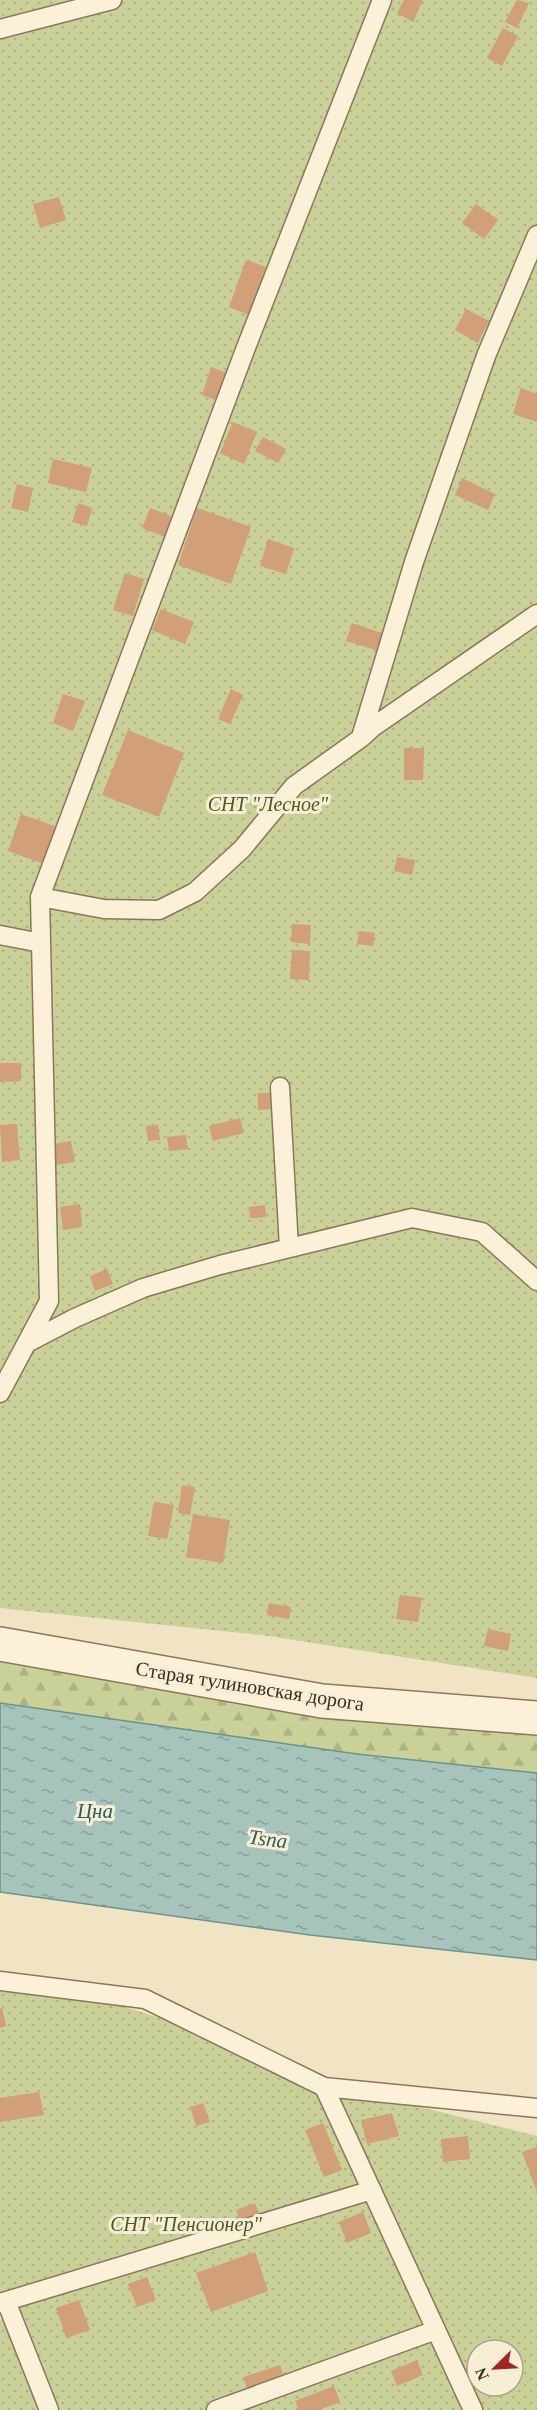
<svg xmlns="http://www.w3.org/2000/svg" width="537" height="2410" font-family="'Times New Roman',serif">
	<style>
		.grass { fill: url(#grass-dots); fill-rule: evenodd }
		.forest { fill: url(#forest-firs) }
		.water { fill: url(#water-ripples); stroke: #6c938a; stroke-width: 1.5 }
		.building { fill: #d19f78 }
		.lines { fill: none; stroke-linecap: round; stroke-linejoin: round }
		.service-casing { stroke: #8d7659; stroke-width: 21 }
		.tertiary-casing { stroke: #8d7659; stroke-width: 36 }
		.service { stroke: #fbf1d9; stroke-width: 18 }
		.tertiary { stroke: #fbf1d9; stroke-width: 33 }
		.labels { text-anchor: middle; stroke-width: 6; stroke-linejoin: round; paint-order: stroke }
		.park-label { font-size: 20px; font-style: italic; fill: #4c5a23; stroke: #f8eed5 }
		.street-label { font-size: 20px; fill: #3d2d1e; stroke: #f8eed5 }
		.water-label { font-size: 21px; font-style: italic; fill: #2d5d5b; stroke: #f8eed5 }
	</style>
	<defs>
		<pattern id="grass-dots" width="8" height="8" patternUnits="userSpaceOnUse" patternTransform="scale(1.5)"><rect width="8" height="8" fill="#c9d098"/><path d="M2 2h.1M6 6h.1" fill="none" stroke="#aeb383" stroke-width="1.8" stroke-linecap="round"/></pattern>
		<pattern id="forest-firs" width="22" height="20" patternUnits="userSpaceOnUse" patternTransform="scale(1.5)"><rect width="22" height="20" fill="#c9d098"/><path d="M5 1l3.5 6h-7zM16 11l3.5 6h-7z" fill="#aeb383"/></pattern>
		<pattern id="water-ripples" width="26" height="14" patternUnits="userSpaceOnUse" patternTransform="scale(1.5)"><rect width="26" height="14" fill="#a7c4bc"/><path d="M2 4q2-2 4 0t4 0M15 11q2-2 4 0t4 0" fill="none" stroke="#89a098"/></pattern>
	</defs>
	<rect width="100%" height="100%" fill="#f1e4c5"/>
	<path class="grass" d="M 0,0 L 537,0 L 537,1678 L 262,1635 L 0,1608 Z
		M 0,1982 L 98,1998 L 297,2063 L 304,2083 L 336,2086 L 537,2136 L 537,2410 L 0,2410 L 0,2320 L 18,2315 L 0,2297 ZM 477,2350 L 513,2350 L 513,2386 L 477,2386 Z"/>
	<path class="forest" d="M 0,1653 L 537,1714 L 537,1773 L 357,1754 L 0,1703 Z"/>
	<path class="water" d="M 0,1703 L 357,1754 L 537,1773 L 537,1960 L 310,1935 L 0,1892 Z"/>
	<path class="building" d="M 404,0 L 423,0 L 413,22 L 397,13 Z
		M 517,0 L 529,3 L 517,28 L 505,22 Z
		M 503,28 L 518,36 L 502,66 L 487,58 Z
		M 59,197 L 66,220 L 40,228 L 33,204 Z
		M 476,204 L 498,220 L 484,239 L 462,223 Z
		M 246,260 L 266,267 L 249,315 L 229,307 Z
		M 466,309 L 489,321 L 478,343 L 455,330 Z
		M 211,367 L 227,373 L 216,400 L 202,395 Z
		M 521,388 L 537,394 L 537,422 L 513,414 Z
		M 233,422 L 257,432 L 244,464 L 220,453 Z
		M 263,437 L 286,449 L 278,463 L 255,451 Z
		M 53,459 L 92,468 L 86,492 L 48,483 Z
		M 462,478 L 495,494 L 488,510 L 455,495 Z
		M 17,484 L 33,488 L 28,512 L 11,508 Z
		M 78,503 L 92,508 L 87,526 L 72,522 Z
		M 150,508 L 176,518 L 168,538 L 142,528 Z
		M 197,508 L 251,527 L 231,584 L 178,565 Z
		M 268,539 L 294,548 L 286,574 L 260,566 Z
		M 125,573 L 144,579 L 133,616 L 113,610 Z
		M 161,609 L 194,622 L 185,644 L 152,630 Z
		M 352,623 L 384,634 L 379,651 L 346,641 Z
		M 231,689 L 243,695 L 230,724 L 218,719 Z
		M 63,694 L 85,701 L 73,731 L 53,723 Z
		M 128,730 L 184,753 L 159,817 L 102,795 Z
		M 404,748 L 424,748 L 423,780 L 404,780 Z
		M 21,814 L 57,827 L 44,864 L 8,851 Z
		M 397,857 L 415,860 L 412,875 L 394,871 Z
		M 292,924 L 311,925 L 310,944 L 291,942 Z
		M 359,931 L 375,933 L 373,946 L 357,944 Z
		M 292,950 L 310,951 L 309,980 L 290,979 Z
		M 0,1063 L 21,1063 L 21,1081 L 0,1082 Z
		M 258,1093 L 270,1093 L 271,1109 L 258,1110 Z
		M 240,1118 L 244,1133 L 213,1141 L 209,1126 Z
		M 17,1124 L 20,1160 L 2,1162 L 0,1125 Z
		M 158,1125 L 160,1140 L 148,1141 L 146,1126 Z
		M 186,1135 L 188,1149 L 169,1151 L 167,1137 Z
		M 71,1141 L 75,1162 L 56,1165 L 53,1144 Z
		M 80,1204 L 82,1227 L 63,1230 L 60,1207 Z
		M 265,1205 L 266,1217 L 250,1218 L 249,1207 Z
		M 107,1269 L 113,1284 L 95,1291 L 90,1276 Z
		M 182,1485 L 195,1487 L 190,1515 L 178,1513 Z
		M 154,1502 L 174,1505 L 167,1539 L 148,1536 Z
		M 193,1514 L 230,1520 L 223,1563 L 186,1557 Z
		M 400,1595 L 422,1598 L 418,1622 L 396,1619 Z
		M 269,1603 L 291,1607 L 289,1619 L 267,1615 Z
		M 488,1629 L 511,1634 L 508,1651 L 484,1646 Z
		M 2,2008 L 6,2026 L 0,2028 L 0,2009 Z
		M 39,2092 L 44,2115 L 0,2122 L 0,2098 Z
		M 203,2103 L 210,2122 L 196,2126 L 190,2107 Z
		M 392,2113 L 399,2136 L 367,2144 L 361,2120 Z
		M 323,2123 L 342,2170 L 324,2177 L 305,2130 Z
		M 468,2136 L 470,2159 L 443,2162 L 441,2139 Z
		M 537,2147 L 537,2192 L 522,2152 Z
		M 255,2203 L 262,2220 L 242,2227 L 236,2210 Z
		M 363,2212 L 371,2233 L 347,2243 L 339,2222 Z
		M 255,2252 L 268,2291 L 211,2312 L 196,2273 Z
		M 147,2277 L 156,2300 L 137,2307 L 128,2284 Z
		M 79,2300 L 90,2330 L 66,2338 L 56,2308 Z
		M 417,2360 L 423,2375 L 397,2386 L 391,2371 Z
		M 280,2365 L 285,2380 L 248,2392 L 243,2377 Z
		M 334,2386 L 340,2402 L 319,2410 L 299,2410 L 295,2401 Z"/>
	<g class="lines">
		<defs>
			<path id="service" d="M 0,29 L 112,0
				M 361,737 L 414,562 L 486,356 L 537,235
				M 40,897 L 245,350 L 382,0
				M 0,935 L 41,943
				M 280,1087 L 289,1248
				M 27,1343 L 75,1318 L 143,1288 L 220,1265 L 412,1218 L 482,1232 L 537,1281
				M 0,1393 L 49,1301 L 40,897 L 104,909 L 159,910 L 195,892 L 242,849 L 294,786 L 361,738 L 373,727 L 537,614
				M 0,1981 L 145,1999 L 324,2087 L 473,2410
				M 324,2087 L 537,2108
				M 6,2301 L 49,2410
				M 0,2303 L 372,2190
				M 216,2410 L 436,2330"/>
			<path id="tertiary" d="M 0,1644 L 322,1701 L 537,1718"/>
		</defs>
		<use href="#service" class="service-casing"/>
		<use href="#tertiary" class="tertiary-casing"/>
		<use href="#service" class="service"/>
		<use href="#tertiary" class="tertiary"/>
	</g>
	<g class="labels">
		<g class="park-label">
			<text x="268" y="811">СНТ "Лесное"</text>
			<text x="186" y="2231">СНТ "Пенсионер"</text>
		</g>
		<g class="street-label">
			<text transform="translate(250 1686) rotate(9)" y="7">Старая тулиновская дорога</text>
		</g>
		<g class="water-label">
			<text x="95" y="1818">Цна</text>
			<text transform="translate(268 1839) rotate(7)" y="7">Tsna</text>
		</g>
	</g>
	<g transform="translate(495 2368) rotate(246)"><circle r="28" fill="#f8eed5" stroke="#ada18c" stroke-width="1.5"/>
	<path d="M0-4.5L10 22L0 15L-10 22Z" fill="#a02625"/>
	<text y="-9" font-size="16" font-weight="bold" text-anchor="middle" fill="#3d2d1e">N</text>
	</g>
</svg>
